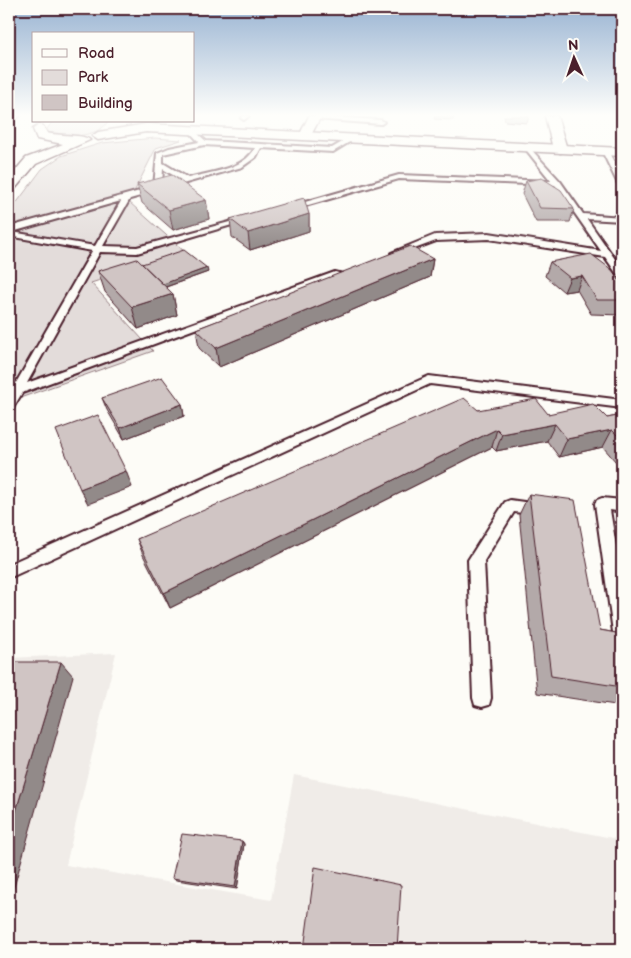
<svg xmlns="http://www.w3.org/2000/svg" width="631" height="958" font-family="'Balsamiq Sans',sans-serif">
	<style>
		.built { fill: #f0ece8 }
		.green { fill: #e3dcda; stroke: #967e82 }
		.lines { fill: none; stroke-linecap: round; stroke-linejoin: round }
		.service-casing { stroke: #4a1f2b; stroke-width: 4 }
		.minor-casing { stroke: #4a1f2b; stroke-width: 3 }
		.secondary-casing { stroke: #4a1f2b; stroke-width: 3 }
		.service { fill: #fdfcf7; fill-rule: evenodd }
		.minor { fill: #fdfcf7; fill-rule: evenodd }
		.secondary { fill: #fdfcf7; fill-rule: evenodd }
		.wall { fill: #b3a9a9; stroke: #4a1f2b }
		.shaded-wall { fill: #928a89; stroke: #4a1f2b }
		.building { fill: #d0c5c4; stroke: #4a1f2b }
	</style>
	<rect width="100%" height="100%" fill="#fdfcf7"/>
	<filter id="ink" filterUnits="userSpaceOnUse"><feTurbulence type="fractalNoise" baseFrequency=".02" numOctaves="2"/><feDisplacementMap in="SourceGraphic" scale="10" xChannelSelector="R" yChannelSelector="G"/><feConvolveMatrix kernelMatrix="1 2 1 2 8 2 1 2 1" color-interpolation-filters="sRGB"/></filter>
	<g filter="url(#ink)">
		<path class="built" d="M 116,653 L 66,865 L 271,900 L 294,775 L 622,840 L 622,949 L 9,949 L 9,658 Z"/>
		<path class="green" d="M 53,121 L 107,121 L 107,123 C 97,137 64,139 49,133 L 47,129 Z
			M 155,138 L 181,140 L 156,148 L 129,202 L 185,252 L 91,283 L 153,351 L 20,398 L 9,416 L 9,213 L 42,169 L 61,156 L 102,143 Z"/>
		<g class="lines">
			<defs>
				<path id="service" d="M 243,116 L 249,116 L 244,120 L 241,118 Z
					M 312,116 L 381,120 L 384,122 L 381,124 L 314,119 Z
					M 191,128 L 206,141 L 332,148 L 351,137 L 356,138 L 333,152 L 261,148 L 256,157 L 242,167 L 130,199 L 103,246 L 137,247 L 248,217 L 252,219 L 137,253 L 100,252 L 27,383 L 335,272 L 343,274 L 22,393 L 13,408 L 9,409 L 9,395 L 92,251 L 9,236 L 9,227 L 154,187 L 157,153 L 169,148 L 199,142 L 188,130 ZM 204,145 L 255,148 C 244,170 209,172 188,178 L 163,163 L 163,154 ZM 163,169 L 181,180 L 162,185 ZM 121,201 L 95,246 L 12,232 Z
					M 618,137 L 622,137 L 622,145 L 619,143 Z
					M 527,145 L 560,181 L 583,214 L 622,217 L 622,221 L 587,219 L 622,269 L 622,278 L 619,277 L 605,257 L 489,239 L 436,241 L 398,255 L 391,253 L 435,235 L 489,233 L 601,251 L 555,185 L 399,179 L 291,210 L 284,208 L 399,175 L 551,181 L 524,147 Z
					M 605,149 L 608,151 L 622,177 L 622,186 L 618,184 L 602,151 Z
					M 429,376 L 622,400 L 622,408 L 430,384 L 9,578 L 9,564 Z
					M 602,498 L 622,500 L 622,512 L 610,510 L 622,582 L 622,640 L 616,638 L 613,632 L 595,504 L 597,500 Z
					M 510,500 L 545,505 L 547,509 L 545,513 L 540,515 L 514,512 L 484,561 L 491,698 L 489,705 L 482,707 L 475,705 L 473,698 L 468,560 L 505,502 Z"/>
				<path id="minor" d="M 9,116 L 20,116 L 9,124 Z
					M 309,116 L 321,116 L 309,139 L 301,139 L 299,136 Z
					M 545,116 L 557,116 L 567,149 L 565,152 L 560,153 L 553,149 Z"/>
				<path id="secondary" d="M 146,124 L 622,148 L 622,156 L 146,132 L 98,140 L 92,136 L 98,132 Z
					M 39,125 L 43,126 L 47,133 C 57,136 85,134 90,140 L 36,164 L 14,190 L 9,191 L 9,178 L 26,158 L 63,144 L 37,139 L 33,129 Z"/>
			</defs>
			<use href="#service" class="service-casing"/>
			<use href="#minor" class="minor-casing"/>
			<use href="#secondary" class="secondary-casing"/>
			<use href="#service" class="service"/>
			<use href="#minor" class="minor"/>
			<use href="#secondary" class="secondary"/>
		</g>
		<path class="wall" d="M 435,116 L 454,116 L 453,120 L 434,119 Z
			M 504,116 L 529,116 L 527,123 L 505,121 Z
			M 526,181 L 574,209 L 570,222 L 536,222 L 522,194 Z
			M 137,184 L 206,200 L 209,219 L 173,230 L 142,203 Z
			M 309,214 L 309,231 L 250,250 L 232,237 L 230,219 Z
			M 433,259 L 430,277 L 219,367 L 199,348 L 196,329 Z
			M 550,262 L 622,284 L 622,315 L 591,314 L 577,290 L 564,292 L 545,276 Z
			M 142,264 L 208,272 L 166,287 L 173,294 L 177,315 L 138,329 L 105,292 L 98,271 Z
			M 102,398 L 182,404 L 184,416 L 124,439 L 107,410 Z
			M 478,410 L 548,414 L 607,418 L 622,415 L 622,461 L 616,462 L 603,447 L 559,457 L 547,441 L 496,451 L 492,447 L 170,608 L 143,555 L 137,539 Z
			M 529,494 L 600,630 L 622,634 L 622,706 L 537,693 L 519,515 Z
			M 242,841 L 244,844 L 237,889 L 176,880 L 172,878 Z"/>
		<path class="shaded-wall" d="M 206,200 L 209,219 L 173,230 L 169,210 Z
			M 309,214 L 309,231 L 250,250 L 248,233 Z
			M 433,259 L 430,277 L 219,367 L 216,348 Z
			M 207,268 L 208,272 L 157,290 L 156,286 Z
			M 582,276 L 577,290 L 564,292 L 570,278 Z
			M 173,294 L 177,315 L 138,329 L 132,307 Z
			M 182,404 L 184,416 L 124,439 L 120,428 Z
			M 555,424 L 547,441 L 496,451 L 502,434 Z
			M 497,429 L 492,447 L 170,608 L 164,593 Z
			M 612,430 L 603,447 L 559,457 L 567,439 Z
			M 622,452 L 622,461 L 616,462 Z
			M 126,471 L 132,487 L 88,504 L 80,489 Z
			M 61,662 L 73,676 L 9,905 L 9,834 Z
			M 242,841 L 244,844 L 237,889 L 235,887 Z"/>
		<path class="building" d="M 172,175 L 206,200 L 169,210 L 137,184 Z
			M 542,178 L 561,190 L 574,209 L 540,208 L 526,181 Z
			M 304,198 L 309,214 L 248,233 L 230,219 Z
			M 410,246 L 433,259 L 216,348 L 196,329 Z
			M 184,250 L 207,268 L 163,284 L 142,264 Z
			M 591,254 L 612,270 L 622,284 L 622,300 L 597,300 L 582,276 L 570,278 L 550,262 Z
			M 137,259 L 173,294 L 132,307 L 98,271 Z
			M 162,377 L 182,404 L 120,428 L 102,398 Z
			M 464,398 L 478,410 L 536,399 L 548,414 L 593,404 L 607,418 L 622,415 L 622,440 L 612,430 L 567,439 L 555,424 L 502,434 L 497,429 L 164,593 L 137,539 Z
			M 98,415 L 126,471 L 80,489 L 56,430 Z
			M 529,494 L 575,500 L 600,630 L 622,634 L 622,687 L 551,676 Z
			M 9,662 L 61,662 L 9,834 Z
			M 182,834 L 242,841 L 235,887 L 172,878 Z
			M 315,867 L 401,885 L 397,949 L 304,949 Z"/>
	</g>
	<linearGradient id="sky" x2="0" y2="1"><stop stop-color="#98b3d2"/><stop offset="0.46" stop-color="#fefefb"/><stop offset="1" stop-color="#fefefb" stop-opacity="0"/></linearGradient>
	<rect width="631" height="250" fill="url(#sky)"/>
	<rect width="631" height="958" fill="none" stroke="#fdfcf7" stroke-width="30"/>
	<rect x="15" y="15" width="601" height="928" fill="none" stroke="#4a1f2b" stroke-width="2" filter="url(#ink)"/>
	<rect x="32" y="32" width="162" height="90" fill="#fdfcf7" stroke="#b5a4a5"/>
	<rect x="42" y="49" width="25" height="8" fill="#fdfcf7" stroke="#b5a4a5"/>
	<text x="78" y="58" font-size="15" fill="#4a1f2b">Road</text>
	<rect x="42" y="70" width="25" height="15" fill="#e3dcda" stroke="#b5a4a5"/>
	<text x="78" y="82" font-size="15" fill="#4a1f2b">Park</text>
	<rect x="42" y="95" width="25" height="15" fill="#d0c5c4" stroke="#b5a4a5"/>
	<text x="78" y="108" font-size="15" fill="#4a1f2b">Building</text>
	<g transform="translate(574 58) rotate(357)" stroke="#fdfcf7" stroke-width="4" paint-order="stroke">
	<path d="M0-4L9 19L0 12L-9 19Z" fill="#4a1f2b"/>
	<text y="-8" font-size="14" font-weight="bold" text-anchor="middle" fill="#4a1f2b">N</text>
	</g>
</svg>
